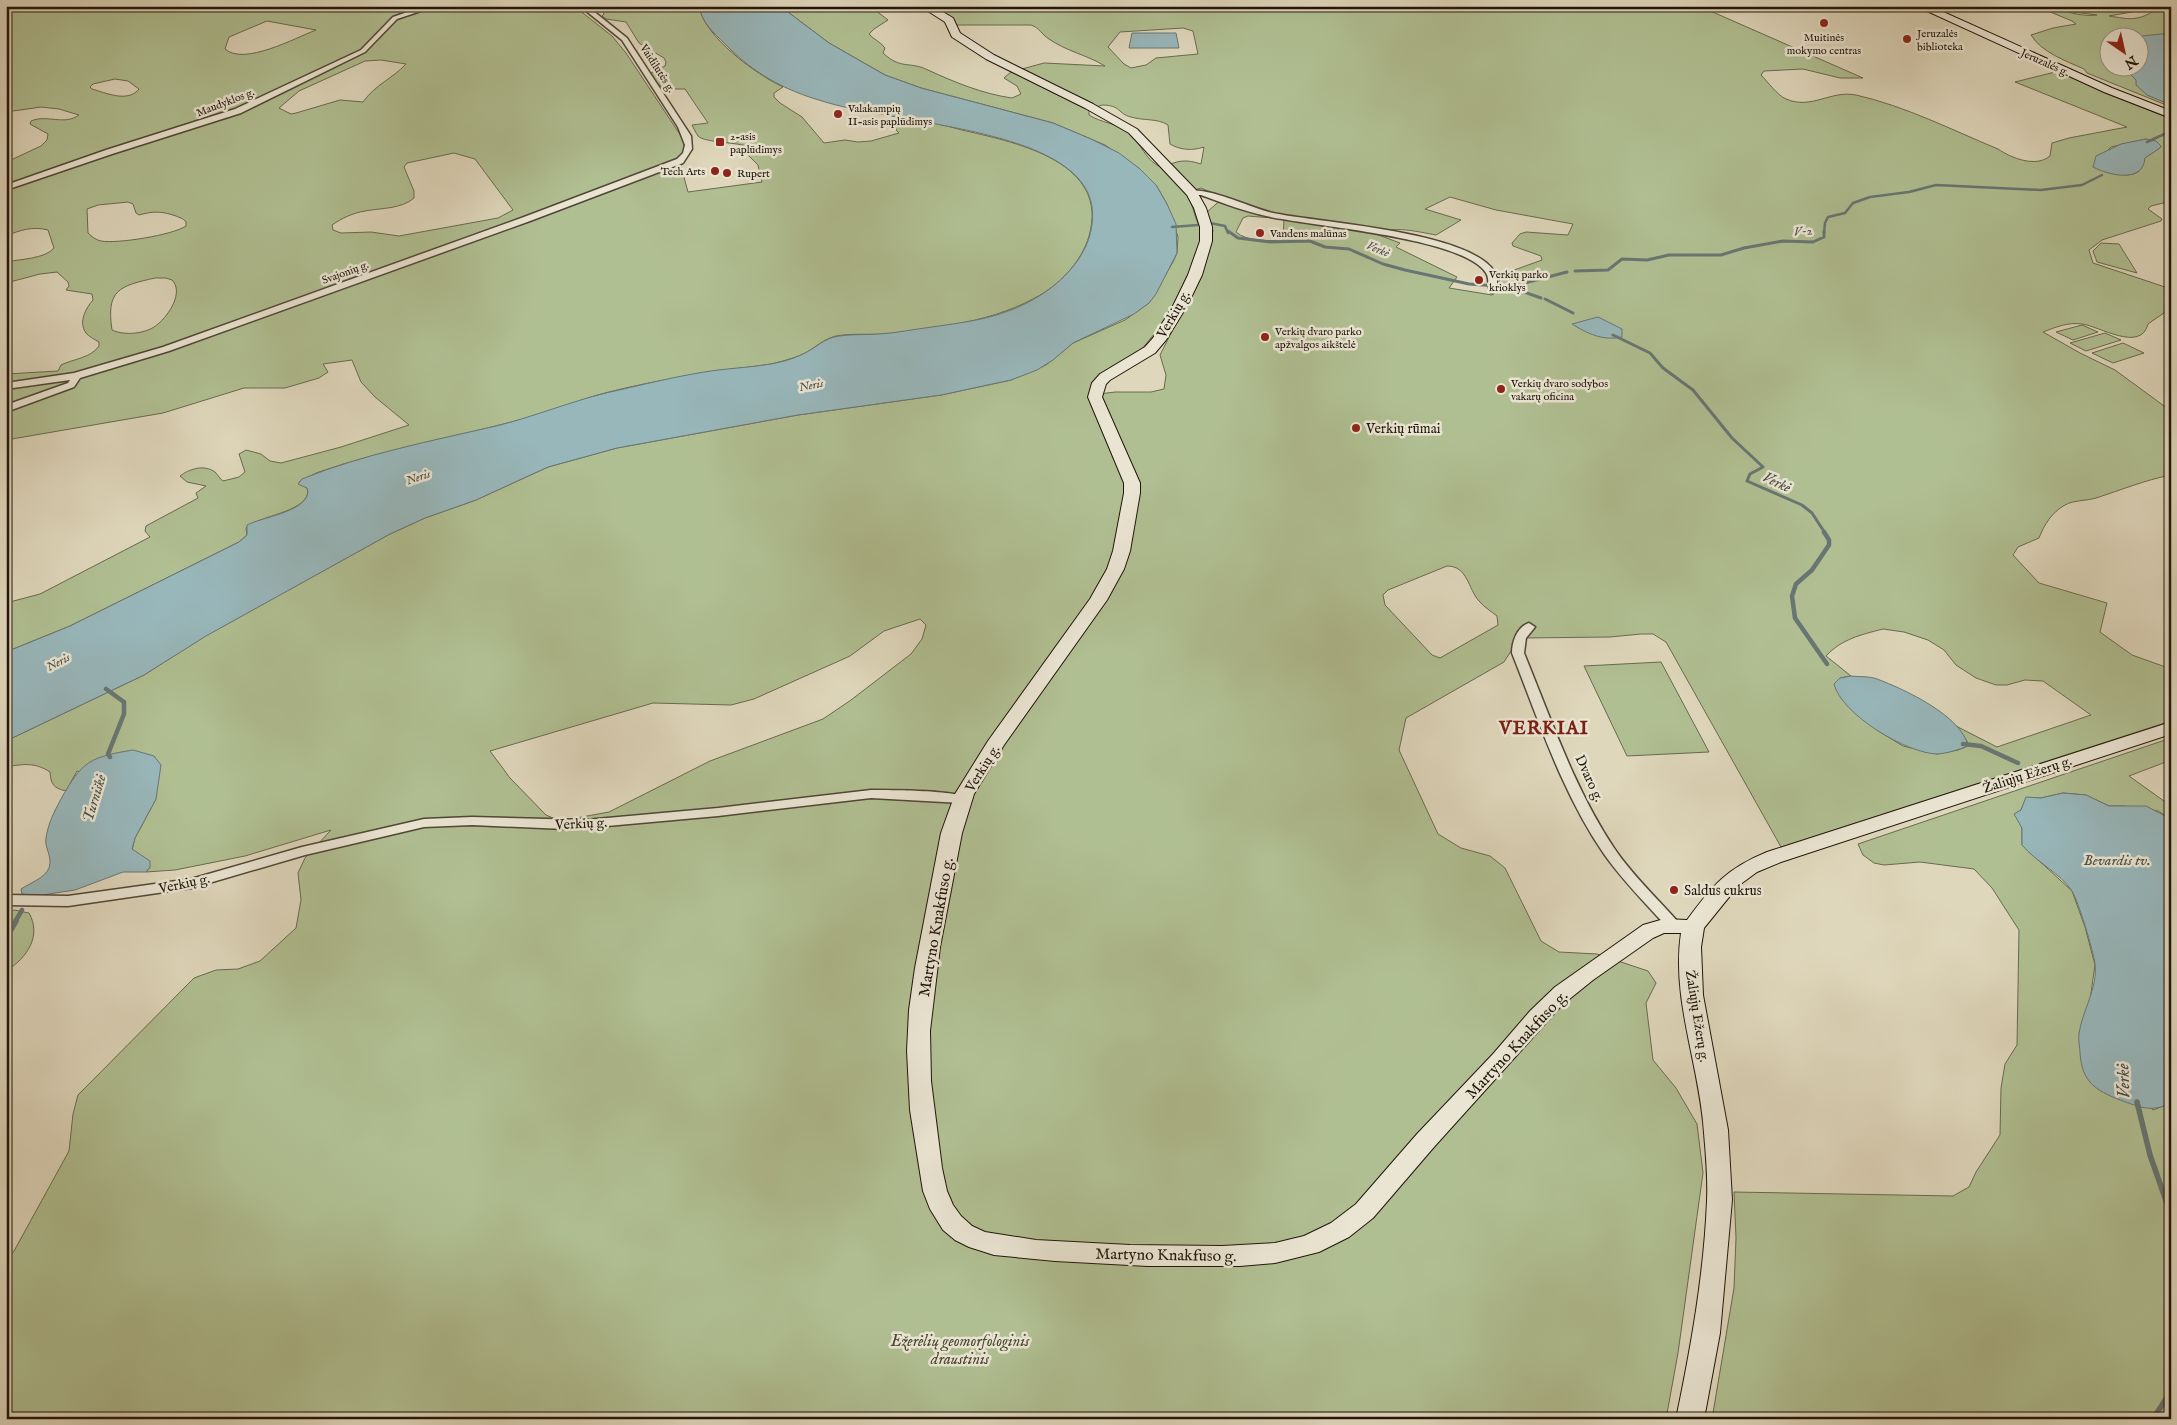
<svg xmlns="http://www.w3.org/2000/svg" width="2177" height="1425" font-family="'IM FELL English',serif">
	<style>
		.green { fill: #b0bf92; stroke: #686a4e; fill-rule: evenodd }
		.water { fill: #98b7bb; stroke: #687674 }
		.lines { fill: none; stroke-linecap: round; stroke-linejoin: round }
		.stream-far3 { stroke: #687674; stroke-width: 2.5 }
		.stream-far2 { stroke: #687674; stroke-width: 3 }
		.stream-far1 { stroke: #687674; stroke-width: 4.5 }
		.stream { stroke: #687674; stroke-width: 5.5 }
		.street-casing { stroke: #504636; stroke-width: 3 }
		.secondary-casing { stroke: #20150a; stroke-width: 2 }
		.street { fill: #eae5d3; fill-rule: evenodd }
		.secondary { fill: #eae5d3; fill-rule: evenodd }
		.poi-dot { fill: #8f2418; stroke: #eae5d3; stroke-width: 2 }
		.labels { text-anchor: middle; stroke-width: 5; stroke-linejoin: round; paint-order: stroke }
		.far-poi-label { font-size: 11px; fill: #20150a; stroke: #eae5d3; text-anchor: start }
		.far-street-label { font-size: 11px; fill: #20150a; stroke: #eae5d3 }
		.far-water-label { font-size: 12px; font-style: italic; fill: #4a4e48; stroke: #eae5d3 }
		.street-label { font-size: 14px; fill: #20150a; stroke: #eae5d3 }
		.poi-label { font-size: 14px; fill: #20150a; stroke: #eae5d3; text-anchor: start }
		.water-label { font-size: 15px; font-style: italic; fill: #4a4e48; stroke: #eae5d3 }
		.near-street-label { font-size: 16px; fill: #20150a; stroke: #eae5d3 }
		.near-park-label { font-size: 16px; font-style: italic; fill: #4b4833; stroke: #eae5d3 }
		.near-water-label { font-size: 18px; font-style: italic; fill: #4a4e48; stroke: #eae5d3 }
		.district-label { font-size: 19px; font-weight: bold; letter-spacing: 1px; fill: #7a1f14; stroke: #eae5d3 }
	</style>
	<rect width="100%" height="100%" fill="#dfd7bc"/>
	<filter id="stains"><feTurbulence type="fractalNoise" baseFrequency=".004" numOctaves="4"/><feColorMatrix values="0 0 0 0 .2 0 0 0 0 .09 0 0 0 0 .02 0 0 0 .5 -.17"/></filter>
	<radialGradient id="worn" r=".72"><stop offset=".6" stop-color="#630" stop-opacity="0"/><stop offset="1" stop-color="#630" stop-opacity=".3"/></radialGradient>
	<path class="green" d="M 6,6 L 184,6 L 202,10 L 230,6 L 574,6 L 612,36 L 626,53 L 683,139 L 684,149 L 681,166 L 688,192 L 762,182 L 758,165 L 743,150 L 750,147 C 738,142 705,143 698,136 C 696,133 694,129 692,125 L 708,123 L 685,89 L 664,89 L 656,82 L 651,73 L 665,66 L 666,62 L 664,58 L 639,43 L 626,22 L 606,19 L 602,16 L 604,14 L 601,9 L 597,6 L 699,6 C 703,36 757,75 783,87 L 774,93 L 774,97 L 780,103 L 802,117 L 824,143 L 845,140 L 858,142 L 871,141 L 899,133 L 896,130 L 897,126 C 918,116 945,126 966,131 C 1019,143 1110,163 1089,236 C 1082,260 1063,281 1042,294 C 995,322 938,328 885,334 C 869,335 852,333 836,336 C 824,339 817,346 807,352 C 796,358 783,361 771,364 C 748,368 724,369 701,373 C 665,380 629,386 594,396 C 572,403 550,412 527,418 C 457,437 384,449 316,473 L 299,482 L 307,488 L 308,492 C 305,513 259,515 246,528 L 247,535 L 239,542 L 70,626 L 6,652 L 6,603 L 40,594 L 150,537 L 145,531 L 146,526 L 198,498 L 196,493 L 206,486 L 187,482 L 180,476 C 189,469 204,464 215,472 C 218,475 220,479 223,481 L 239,477 L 245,472 L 239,454 L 246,450 L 261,454 L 270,461 L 281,463 L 341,447 L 409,425 L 375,397 L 361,382 L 352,360 L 323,364 L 328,372 L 319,378 L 285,388 L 244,388 L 163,413 L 6,440 L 6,374 L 58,371 L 61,365 C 73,359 91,358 99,346 L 99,342 C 94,339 88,336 86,333 C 78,322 86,308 93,300 L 92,294 L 66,290 L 69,286 L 68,282 L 57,272 L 40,274 L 6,283 L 6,262 C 20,259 45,259 54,248 L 48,230 C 33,226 20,230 6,236 L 6,168 L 13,159 L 41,146 L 47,140 L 48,134 L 30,124 L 31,121 C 47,114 64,126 79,115 L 59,109 L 41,107 L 6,112 ZM 267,21 L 316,30 C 295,38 244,66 225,49 L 229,37 ZM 381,60 L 406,64 C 392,79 376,84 363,102 L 340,100 L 296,113 L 291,114 L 279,108 L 299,91 L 365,61 ZM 115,79 L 128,81 L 139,89 C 128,103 106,93 92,89 L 90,87 L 93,84 ZM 454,153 L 475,159 L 513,210 L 498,218 L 399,236 L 371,232 L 341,233 L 333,230 L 332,225 C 342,218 353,213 365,211 C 381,208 402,209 414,198 L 414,191 L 404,167 L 407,163 ZM 128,202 L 133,204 L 136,213 L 139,215 C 153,211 162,211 176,216 C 180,218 183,218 186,222 L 186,226 C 173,235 117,244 101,241 C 96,240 92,237 88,233 L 87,209 L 98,205 ZM 155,278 L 166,278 L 172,280 C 184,292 169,315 158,324 C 147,334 125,336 112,330 C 106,290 119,286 155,278 Z
		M 780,6 L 870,6 L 888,20 L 874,29 L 869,34 C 874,40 881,42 885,48 L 883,53 C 901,70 910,61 928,70 C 954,82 983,94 1012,98 L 1021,94 L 1017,86 L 1004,78 L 1011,72 L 1044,63 L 1105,66 C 1087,55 1066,51 1049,39 C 1041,34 1040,28 1031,25 L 957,25 L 953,20 L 931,6 L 1699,6 L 1863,78 L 1840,78 L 1803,69 L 1764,71 L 1761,75 C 1768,82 1777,95 1786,99 C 1812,110 1830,90 1856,95 C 1905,106 1952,130 1998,149 C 2011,158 2036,168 2050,156 L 2052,143 L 2069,138 L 2127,127 L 2015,82 L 2059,71 L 2105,93 L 2171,119 L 2171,201 L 2151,206 L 2148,209 L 2162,219 L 2161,221 L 2102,240 L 2089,250 L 2093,263 L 2171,289 L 2171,308 L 2148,324 C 2141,353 2099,326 2082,324 C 2068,322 2056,327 2043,332 L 2080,353 L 2115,370 L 2171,411 L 2171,475 C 2145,480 2121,490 2096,498 C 2086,501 2074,500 2065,505 C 2052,512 2044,525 2039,538 L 2018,547 L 2013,555 L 2039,583 L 2107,603 L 2100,632 L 2132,655 L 2171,669 L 2171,721 L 1781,847 L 1666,642 L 1653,634 L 1641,634 L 1610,637 L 1523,638 L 1516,643 L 1504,662 L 1406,718 L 1399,750 L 1438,834 L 1461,848 L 1490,856 L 1505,868 L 1541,941 L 1559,952 L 1597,954 L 1648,971 L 1656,983 L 1646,1003 L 1653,1060 L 1676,1088 L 1697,1124 L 1703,1173 L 1678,1353 L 1666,1419 L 6,1419 L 6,1260 L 14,1251 L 69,1151 L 73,1114 L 78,1095 L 194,978 L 216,970 L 238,969 L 260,961 L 296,928 L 301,900 L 298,873 L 305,858 L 331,830 L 245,856 L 175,870 L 146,872 L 150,867 L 132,850 L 135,838 L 156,799 L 77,771 L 66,791 C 53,788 51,784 50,772 C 35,762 23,764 6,767 L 6,741 L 144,675 L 205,636 L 390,534 L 425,518 L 476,500 L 548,467 L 617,448 L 798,415 L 941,395 L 1011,380 L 1046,365 L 1073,343 L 1125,320 L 1149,303 L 1173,262 L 1177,253 L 1178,237 L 1167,204 L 1156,185 L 1140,169 L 1105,145 L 1053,123 L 921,88 L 885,75 L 829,43 ZM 1183,28 L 1193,31 L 1198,54 L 1156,58 L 1146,65 L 1131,68 L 1124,64 L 1108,47 L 1120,32 ZM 1102,105 C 1121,105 1118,114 1131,117 C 1144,121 1157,118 1168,125 L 1170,144 C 1180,150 1192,151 1204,147 L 1201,164 C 1186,159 1177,160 1163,168 C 1145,162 1142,143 1128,132 C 1117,123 1101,123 1089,115 L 1089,110 ZM 2146,139 L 2160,148 L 2144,158 C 2143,186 2109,172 2093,166 L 2111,147 ZM 1201,188 L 1223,198 L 1207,212 L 1213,231 L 1201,274 L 1160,355 L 1166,375 L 1164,389 L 1151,392 L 1115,392 L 1091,395 L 1142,349 L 1171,313 L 1195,262 L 1202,231 C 1194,219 1194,205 1186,193 ZM 1450,197 L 1496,210 L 1573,224 L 1568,235 L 1526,232 L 1520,234 L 1512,243 L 1513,246 L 1541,256 L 1542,260 L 1503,274 L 1492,295 L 1449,288 L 1457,277 L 1396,247 L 1400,243 L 1376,234 C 1392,225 1419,232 1436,235 L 1461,220 L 1425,209 ZM 1248,216 L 1284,219 L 1283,241 C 1268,240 1247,242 1236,232 L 1243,218 ZM 1447,566 C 1468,566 1468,589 1479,601 C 1484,607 1492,612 1497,616 L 1498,625 L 1440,658 L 1432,655 L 1385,605 L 1383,595 L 1388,590 ZM 920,619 L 926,625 L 922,639 L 911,654 L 851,700 L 823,719 L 710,761 L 609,812 L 560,821 L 546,815 L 510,778 L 490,751 L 653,703 L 731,705 L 754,699 L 850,656 L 884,631 ZM 1883,629 L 1904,632 L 1928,640 L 1944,650 L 1956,665 L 1976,678 L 1996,685 L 2007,685 L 2025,680 L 2043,681 L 2091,715 L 1997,747 L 1956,726 L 1967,741 L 1968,746 L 1958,750 L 1937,754 L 1903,746 L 1880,732 L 1840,678 L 1851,676 L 1826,656 C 1842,639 1860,635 1883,629 Z
		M 2036,6 C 2057,6 2076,18 2097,15 L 2073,12 L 2057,6 L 2152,6 L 2149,9 L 2109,16 C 2118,17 2128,20 2137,18 C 2150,16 2157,6 2171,6 L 2171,107 L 2087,73 L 2084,69 C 2066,61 2041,52 2031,35 L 2053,28 L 2076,24 L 2072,21 ZM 2110,38 L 2140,38 L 2140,68 L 2110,68 Z
		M 2101,243 L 2119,244 L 2137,273 L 2097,262 L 2093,251 Z
		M 2082,325 L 2098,332 L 2073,340 L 2056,332 Z
		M 2105,333 L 2121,340 L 2086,351 L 2070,343 Z
		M 2123,343 L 2144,353 L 2113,363 L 2092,353 Z
		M 1661,662 L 1709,752 L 1627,756 L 1584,666 Z
		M 2171,738 L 2171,760 L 2129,776 L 2171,806 L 2171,819 L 2158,811 L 2124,806 L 2109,806 L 2086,795 L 2063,793 L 2041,798 L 2026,798 L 2021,810 L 2015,814 L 2022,828 L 2022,845 L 2072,891 L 2085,927 L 2095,965 L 2090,1000 L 2079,1034 L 2153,1110 L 2171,1103 L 2171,1419 L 1712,1419 L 1734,1288 L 1736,1238 L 1734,1192 L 1953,1196 L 1969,1187 L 1976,1172 L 2000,1135 L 2001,1088 L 2005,1064 L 2017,1045 L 2019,930 L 1992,888 L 1974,869 L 1920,862 L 1884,865 L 1874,863 L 1863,855 L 1858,844 Z
		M 14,910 L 29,913 C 42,936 27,958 6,971 L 6,914 Z"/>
	<path class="water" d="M 699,6 L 780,6 L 829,43 L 885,75 L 921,88 L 1053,123 L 1091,139 L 1119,153 L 1140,169 L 1156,185 L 1167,204 L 1176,224 L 1177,253 L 1156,294 L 1149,303 L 1134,314 L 1073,343 L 1053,360 L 1037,370 L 1011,380 L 941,395 L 798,415 L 617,448 L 548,467 L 476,500 L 425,518 L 390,534 L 206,636 L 144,675 L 6,741 L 6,652 L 70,626 L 239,542 L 247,535 L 247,525 C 262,517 306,512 308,492 L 307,488 L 298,484 L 302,479 C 364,454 431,441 496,426 C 533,417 569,402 606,393 C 642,385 680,375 718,370 C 735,368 753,367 771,364 C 782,362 793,359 803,354 C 816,348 824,338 839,336 C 852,334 866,335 879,334 C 897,333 915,329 932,327 C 959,323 986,320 1011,310 C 1042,298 1072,276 1086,246 C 1096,222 1096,197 1077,177 C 1030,127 889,122 822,101 C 784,90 753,73 725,44 C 713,32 702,23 699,6 Z
		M 1132,33 L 1176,33 L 1179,48 L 1129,48 Z
		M 2171,33 L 2171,105 L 2147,95 L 2136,85 L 2136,80 L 2124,68 L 2140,68 L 2140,38 L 2132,37 Z
		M 2146,139 L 2156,141 L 2161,146 L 2160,148 L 2145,158 C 2143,184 2108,175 2093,167 L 2096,156 L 2121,144 Z
		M 1598,317 L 1622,329 L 1622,337 C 1603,341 1588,334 1572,324 Z
		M 1851,676 C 1859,677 1869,676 1877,679 C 1904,689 1962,716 1968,746 C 1958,750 1948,753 1938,754 C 1907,754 1841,714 1834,684 L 1840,678 Z
		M 133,750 L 154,756 L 161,765 L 156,799 L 135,838 L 132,849 L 150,861 L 150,867 L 146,872 L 123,872 L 75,890 L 36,896 L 22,894 L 21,889 C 30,883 45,878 49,868 C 53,856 44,848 46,838 C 48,824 54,812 61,799 C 82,761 90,757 133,750 Z
		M 2063,793 L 2086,795 L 2109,806 L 2146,806 L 2171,819 L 2171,1103 C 2151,1113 2140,1107 2120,1100 C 2095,1090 2082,1082 2080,1053 C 2080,1047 2078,1040 2079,1034 C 2082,1011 2098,988 2095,964 C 2093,950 2079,903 2072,891 C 2060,873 2036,862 2022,845 L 2022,828 L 2014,814 L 2021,810 L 2026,797 L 2041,798 Z"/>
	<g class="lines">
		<path class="stream-far3" d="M 2147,142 L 2171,131
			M 1210,223 L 1225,226 L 1228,233
			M 1172,227 L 1198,225
			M 1824,233 L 1825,223 L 1828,217 L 1845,213 L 1853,203 L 1870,197 L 1909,192 L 1936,185 L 2041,190 L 2082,185 L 2102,175"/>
		<path class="stream-far2" d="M 1228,231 L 1238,238 L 1270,242 L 1310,241 L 1325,247 L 1349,249 L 1383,264 L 1405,270 L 1469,284 L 1510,287 L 1541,298
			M 1575,271 L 1608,270 L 1622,259 L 1647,260 L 1669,255 L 1721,255 L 1744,248 L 1783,241 L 1813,242 L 1824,237 L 1824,231
			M 1510,287 L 1567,272
			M 1545,299 L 1573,313
			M 1613,335 L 1650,353 L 1663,368 L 1693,390 L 1732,438 L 1763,467 L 1750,474 L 1747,481 L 1802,505 L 1812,513 L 1825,533"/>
		<path class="stream-far1" d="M 1824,532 L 1829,540 L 1829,545 L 1812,570 L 1796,584 L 1792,596 L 1795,618 L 1827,664
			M 106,689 L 124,702 L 124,714 L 108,754 L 110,757
			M 1963,744 L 1981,746 L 2018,763
			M 15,922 L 22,910"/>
		<path class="stream" d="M 6,938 L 16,921
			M 2137,1102 L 2150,1155 L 2171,1215
			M 2153,1419 L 2171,1391"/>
		<defs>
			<path id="street" d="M 425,6 L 436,6 L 397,19 L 365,52 L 241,113 L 112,154 L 6,190 L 6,185 L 106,150 L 235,109 L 361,50 L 393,17 Z
				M 580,6 L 587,6 L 627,38 L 691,136 L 692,149 L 683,163 L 530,221 L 169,351 L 80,378 L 74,387 L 6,412 L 6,405 L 68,383 L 70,380 L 6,389 L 6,383 L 74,373 L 163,347 L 524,217 L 677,159 L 683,153 L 685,145 L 678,127 L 622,40 Z
				M 1189,191 C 1209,187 1251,208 1273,213 C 1321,223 1467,231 1494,271 C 1498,277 1497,284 1497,290 L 1493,293 L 1490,292 C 1487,286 1490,279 1486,273 C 1465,239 1323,227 1282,219 C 1254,215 1228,205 1201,195 L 1189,195 Z
				M 1529,623 L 1535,627 L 1526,638 L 1524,653 C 1551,719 1574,788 1614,848 C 1632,875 1657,898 1679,923 L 1681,926 L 1679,929 L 1669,929 C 1647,905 1623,881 1604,854 C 1562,793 1539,721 1512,653 C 1512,642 1517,627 1529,623 Z
				M 871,790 C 887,790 961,790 969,799 L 962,803 L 871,798 L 718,816 L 585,828 L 565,829 L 472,825 L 424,827 L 305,855 L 192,888 L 68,906 L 6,905 L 6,895 L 68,896 L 191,879 L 302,847 L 424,819 L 472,817 L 585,820 L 718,808 Z"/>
			<path id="secondary" d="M 920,6 L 933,6 L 953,18 L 960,33 L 994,55 L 1093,104 L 1137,129 L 1196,190 L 1206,208 L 1212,227 L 1212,241 L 1202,275 L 1187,306 L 1166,340 L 1155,353 L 1110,380 L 1106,384 L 1102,397 L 1140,483 L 1140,493 L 1130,551 L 1124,569 L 1107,600 L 1004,745 L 974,794 L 962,833 L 940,947 L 930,1031 L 931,1081 L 942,1168 L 947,1191 L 953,1205 L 961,1216 L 972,1226 L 985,1232 L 1036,1240 L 1130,1245 L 1222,1246 L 1275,1243 L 1304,1236 L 1331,1223 L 1356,1204 L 1417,1134 L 1493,1054 L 1530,1011 L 1555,987 L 1643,925 L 1664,919 L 1687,920 C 1713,885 1726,869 1767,852 L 2171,722 L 2171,734 L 1781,862 L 1757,872 L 1738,886 L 1704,928 L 1701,947 L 1703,995 L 1728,1130 L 1732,1200 L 1720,1333 L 1704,1419 L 1676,1419 C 1691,1347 1704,1274 1707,1201 C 1708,1179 1706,1155 1704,1133 C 1700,1066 1671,1000 1681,933 L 1664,933 L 1653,938 L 1593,980 L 1562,1005 L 1434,1147 L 1373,1218 L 1349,1237 L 1319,1252 L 1275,1263 L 1240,1266 L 1148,1266 L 1055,1261 L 994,1255 L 969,1247 L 955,1240 L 943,1230 L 930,1209 L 923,1191 L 910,1110 L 907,1051 L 909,1010 L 915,968 L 941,833 L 955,794 L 988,741 L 1090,599 L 1107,569 L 1113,551 L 1124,493 L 1124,483 L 1088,397 L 1092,383 L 1100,374 L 1145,347 L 1153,338 L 1173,306 L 1188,275 L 1200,241 L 1200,227 L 1194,208 L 1187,195 L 1129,133 L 1085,108 L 986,59 L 952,37 L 945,22 Z
				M 1916,6 L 1930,6 L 2112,88 L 2171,111 L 2171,118 L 2104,92 Z"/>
		</defs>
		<use href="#street" class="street-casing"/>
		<use href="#secondary" class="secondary-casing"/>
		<use href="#street" class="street"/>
		<use href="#secondary" class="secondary"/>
	</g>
	<g class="poi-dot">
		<circle cx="1824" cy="23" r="5"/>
		<circle cx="1907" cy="39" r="5"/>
		<circle cx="838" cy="114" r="5"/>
		<rect x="715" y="137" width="10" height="10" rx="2.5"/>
		<circle cx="715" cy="171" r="5"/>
		<circle cx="727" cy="173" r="5"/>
		<circle cx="1260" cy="233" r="5"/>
		<circle cx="1479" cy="280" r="5"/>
		<circle cx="1265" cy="337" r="5"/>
		<circle cx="1501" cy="389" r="5"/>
		<circle cx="1356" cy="428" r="5"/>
		<circle cx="1674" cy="890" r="5"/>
	</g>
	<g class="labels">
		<g class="far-poi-label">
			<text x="1917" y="37">Jeruzalės<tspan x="1917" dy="13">biblioteka</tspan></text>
			<text x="1824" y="41" text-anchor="middle">Muitinės<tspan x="1824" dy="13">mokymo centras</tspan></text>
			<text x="848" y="112">Valakampių<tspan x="848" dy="13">II-asis paplūdimys</tspan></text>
			<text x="730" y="140">2-asis<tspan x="730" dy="13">paplūdimys</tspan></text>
			<text x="705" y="175" text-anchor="end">Tech Arts</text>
			<text x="737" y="177">Rupert</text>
			<text x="1270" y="237">Vandens malūnas</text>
			<text x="1489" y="278">Verkių parko<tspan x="1489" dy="13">krioklys</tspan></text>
			<text x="1275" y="335">Verkių dvaro parko<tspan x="1275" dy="13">apžvalgos aikštelė</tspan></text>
			<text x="1511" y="387">Verkių dvaro sodybos<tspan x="1511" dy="13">vakarų oficina</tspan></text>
		</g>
		<g class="far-street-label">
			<text transform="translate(2045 62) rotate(24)" y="4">Jeruzalės g.</text>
			<text transform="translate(658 68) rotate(57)" y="4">Vaidilutės g.</text>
			<text transform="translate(225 102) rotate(-21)" y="4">Maudyklos g.</text>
			<text transform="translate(345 272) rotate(-20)" y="4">Svajonių g.</text>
		</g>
		<g class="far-water-label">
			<text transform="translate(1803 231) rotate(-4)" y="4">V-2</text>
			<text transform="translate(1378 249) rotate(22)" y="4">Verkė</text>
			<text transform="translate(811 385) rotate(-11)" y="4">Neris</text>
			<text transform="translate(418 477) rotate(-19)" y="4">Neris</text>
			<text transform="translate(58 662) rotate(-28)" y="4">Neris</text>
		</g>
		<g class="street-label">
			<text transform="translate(1173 314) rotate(-60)" y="5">Verkių g.</text>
			<text transform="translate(982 768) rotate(-58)" y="5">Verkių g.</text>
			<text transform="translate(2027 774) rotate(-18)" y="5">Žaliųjų Ežerų g.</text>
			<text transform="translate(1590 778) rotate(65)" y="5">Dvaro g.</text>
			<text transform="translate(581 823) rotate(-3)" y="5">Verkių g.</text>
			<text transform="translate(184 883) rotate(-12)" y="5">Verkių g.</text>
			<text transform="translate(1698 1016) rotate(81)" y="5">Žaliųjų Ežerų g.</text>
		</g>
		<g class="poi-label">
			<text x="1366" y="433">Verkių rūmai</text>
			<text x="1684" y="895">Saldus cukrus</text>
		</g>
		<g class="water-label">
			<text transform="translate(1777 482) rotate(25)" y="5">Verkė</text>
			<text transform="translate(94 798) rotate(-73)" y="5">Turniškė</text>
			<text x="2117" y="865">Bevardis tv.</text>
		</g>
		<g class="near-street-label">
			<text transform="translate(935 927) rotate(-80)" y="6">Martyno Knakfuso g.</text>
			<text transform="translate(1516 1044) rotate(-47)" y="6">Martyno Knakfuso g.</text>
			<text transform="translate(1166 1254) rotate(1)" y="6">Martyno Knakfuso g.</text>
		</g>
		<g class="near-park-label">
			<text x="960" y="1346">Ežerėlių geomorfologinis<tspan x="960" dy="18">draustinis</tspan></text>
		</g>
		<g class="near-water-label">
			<text transform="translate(2123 1081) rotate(-92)" y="6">Verkė</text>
		</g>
		<g class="district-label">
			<text x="1544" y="734">VERKIAI</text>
		</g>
	</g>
	<rect width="2177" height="1425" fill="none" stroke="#dfd7bc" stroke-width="25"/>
	<rect x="8" y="8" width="2162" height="1410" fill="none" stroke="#20150a" stroke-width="2.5"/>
	<rect x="12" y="12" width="2152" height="1400" fill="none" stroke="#20150a"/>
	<g transform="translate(2124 52) rotate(146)"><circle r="24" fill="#eae5d3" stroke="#999283"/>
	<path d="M0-4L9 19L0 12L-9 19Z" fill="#8f2418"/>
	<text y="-8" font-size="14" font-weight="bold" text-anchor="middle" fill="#20150a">N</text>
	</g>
	<rect width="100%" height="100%" filter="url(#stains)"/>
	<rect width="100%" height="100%" fill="url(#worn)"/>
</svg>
